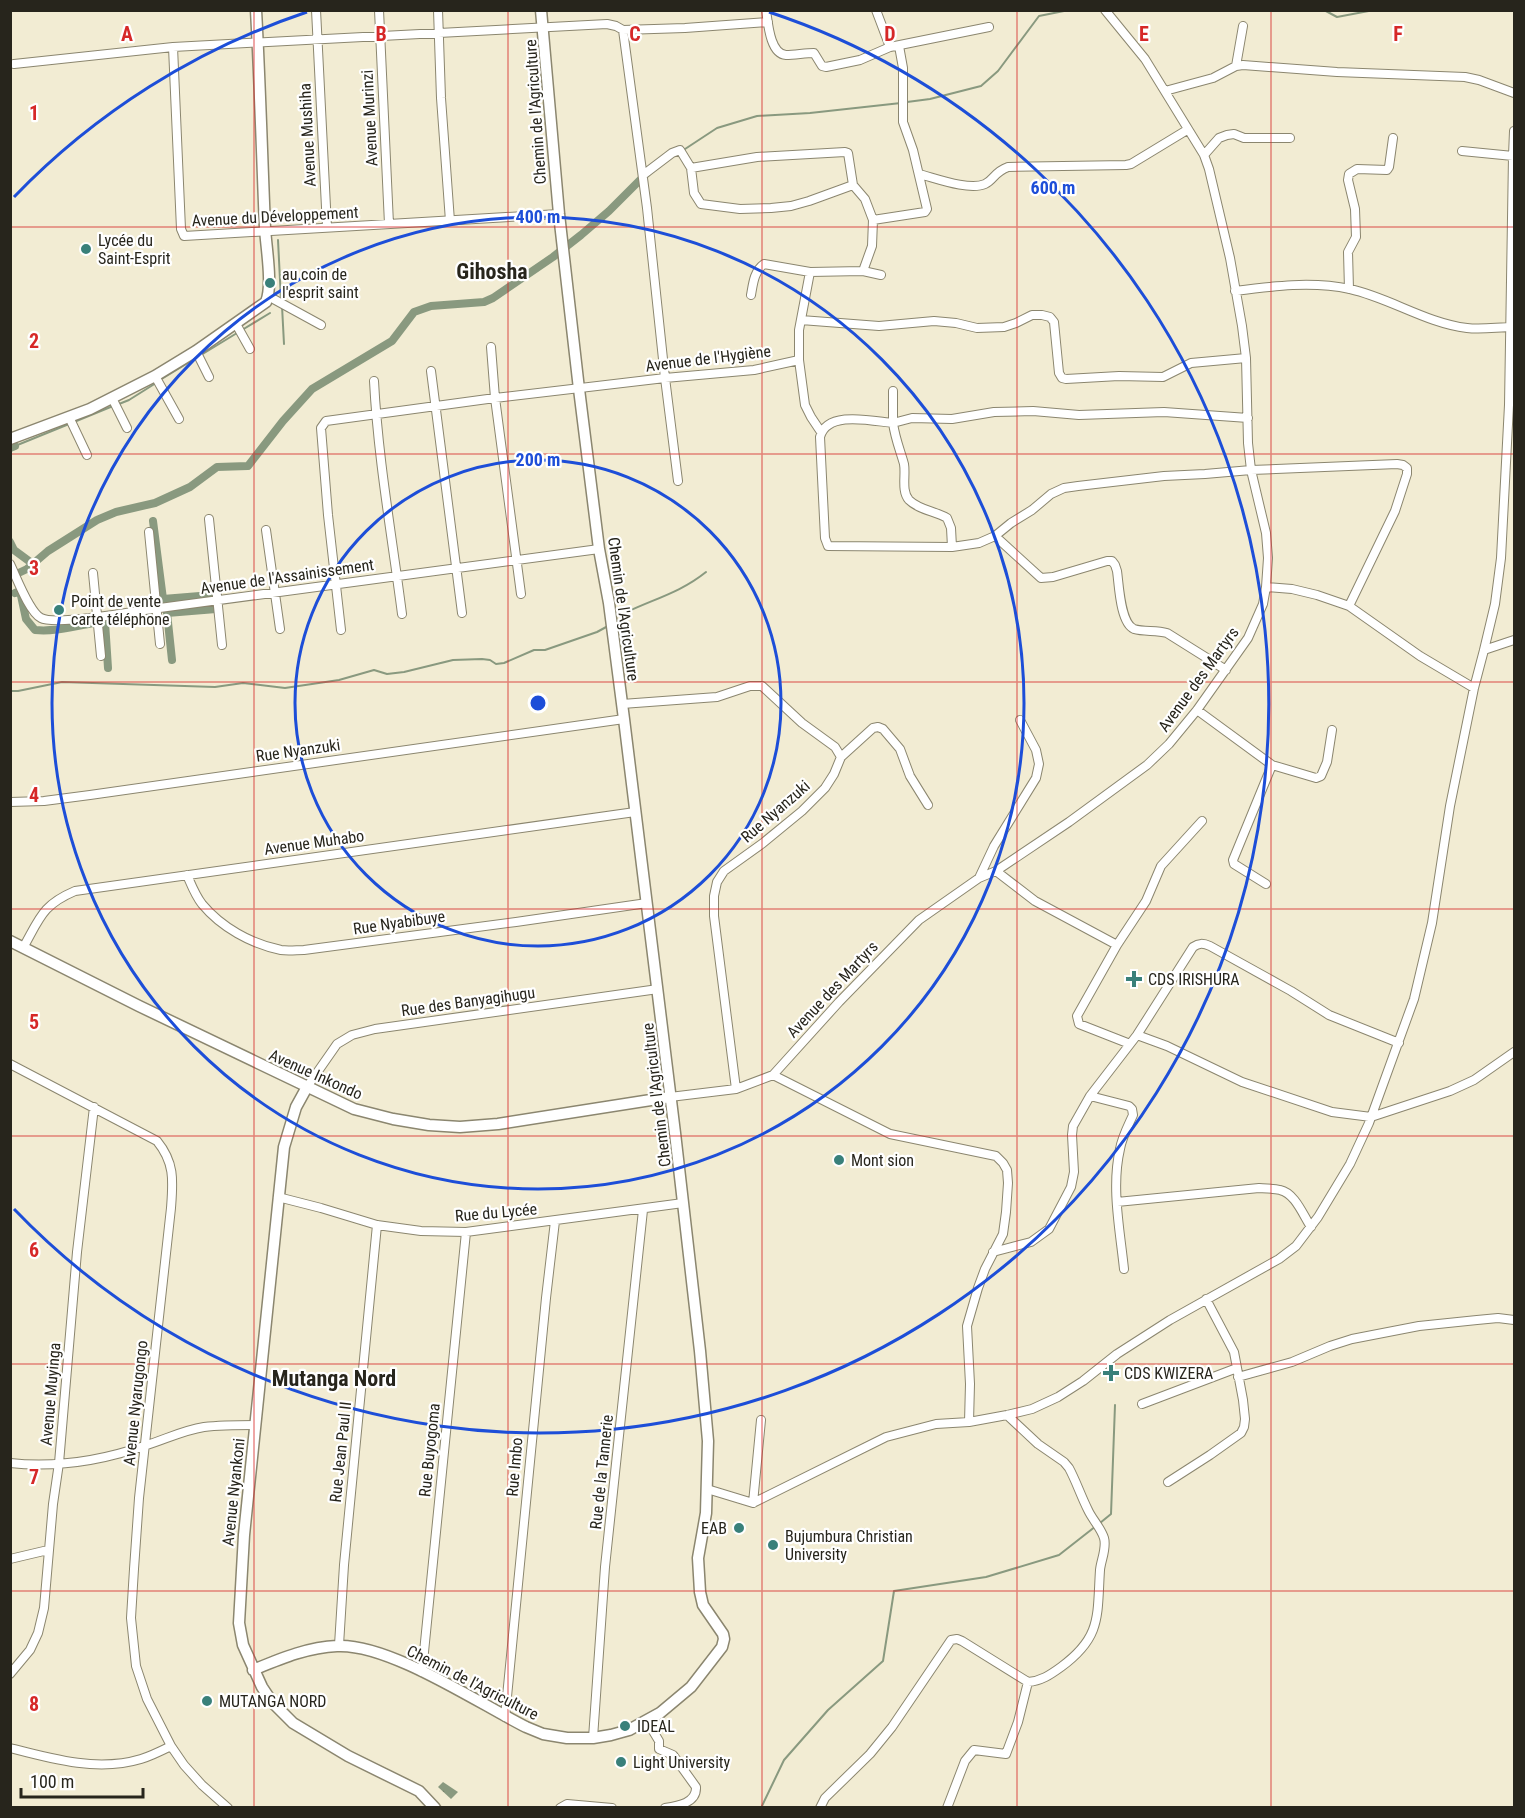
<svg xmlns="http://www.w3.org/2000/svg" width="1525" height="1818" font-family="'Roboto Condensed',sans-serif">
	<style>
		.water { fill: url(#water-ripples) }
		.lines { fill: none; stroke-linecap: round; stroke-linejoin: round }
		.stream { stroke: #89997f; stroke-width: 2 }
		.canal { stroke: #89997f; stroke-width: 8 }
		.minor-casing { stroke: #8b866f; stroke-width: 10 }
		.tertiary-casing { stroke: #8b866f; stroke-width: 13 }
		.minor { stroke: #fff; stroke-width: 8 }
		.tertiary { stroke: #fff; stroke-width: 10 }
		.grid { fill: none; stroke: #d62828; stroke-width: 1.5; stroke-opacity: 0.55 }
		.ring { fill: none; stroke: #1d4ed8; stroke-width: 3 }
		.poi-dot { fill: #39807a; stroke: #fff; stroke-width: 2 }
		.labels { text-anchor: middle; stroke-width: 4.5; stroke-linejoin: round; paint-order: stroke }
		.street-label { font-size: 16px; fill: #27251c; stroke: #fff }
		.poi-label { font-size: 16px; fill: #27251c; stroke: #fff; text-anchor: start }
		.district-label { font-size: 22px; font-weight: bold; fill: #27251c; stroke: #fff }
		.grid-label { font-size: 20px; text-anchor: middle; font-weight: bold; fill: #d62828; stroke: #fff; stroke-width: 4.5; stroke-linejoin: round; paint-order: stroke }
		.centre { fill: #1d4ed8; stroke: #fff; stroke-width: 3 }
		.ring-label { font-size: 18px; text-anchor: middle; font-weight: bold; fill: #1d4ed8; stroke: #fff; stroke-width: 4.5; stroke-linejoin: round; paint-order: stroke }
	</style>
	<defs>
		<pattern id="water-ripples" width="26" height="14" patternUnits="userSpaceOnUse" patternTransform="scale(1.5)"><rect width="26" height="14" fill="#89997f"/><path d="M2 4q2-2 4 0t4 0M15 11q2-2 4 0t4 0" fill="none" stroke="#707d67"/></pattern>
	</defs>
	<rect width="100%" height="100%" fill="#f2ecd3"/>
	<path class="water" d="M 443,1782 L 458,1792 L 451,1799 L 438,1787 Z"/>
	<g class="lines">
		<path class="stream" d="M 1324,10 L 1337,17 L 1374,10
			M 907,102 L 930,99 L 981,86 L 998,71 L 1039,16 L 1069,10
			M 682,151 L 717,128 L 757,116 L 810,113 L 901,103
			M 278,240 L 281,300
			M 282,306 L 284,344
			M 242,330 L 270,313
			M 201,355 L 237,333
			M 160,380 L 196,358
			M 119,404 L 129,400 L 156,383
			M 74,422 L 113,406
			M 15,446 L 69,424
			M 615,622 L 625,618 L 629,611 C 657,598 681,592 706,572
			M 10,691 L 18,691 L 62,682 L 215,687 L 243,683 L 285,688 L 339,680 L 374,670 L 387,674 L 404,672 L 453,660 L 482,659 L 490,660 L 496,664 L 504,663 L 534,650 L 545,650 L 597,632 L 608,626
			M 1100,1523 L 1111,1514 L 1115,1405
			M 761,1808 L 784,1760 L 828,1710 L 883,1661 L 894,1591 L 986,1577 L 1059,1555 L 1096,1526"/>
		<path class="canal" d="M 10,448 L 15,446
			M 153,521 L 163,599 L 212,595
			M 10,542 L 14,550 L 33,564
			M 10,577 L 27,569 L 48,551 L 97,520 L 116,512 L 155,503 L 190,487 L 217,467 L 248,466 L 283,421 L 312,389 L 392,341 L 414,312 L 431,306 L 484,302 L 493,298 L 553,257 L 581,235 L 609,211 L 647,173
			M 15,593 L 20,591 L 26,619 L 35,630 C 56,632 74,626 94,623
			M 172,660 L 167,613 L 216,609
			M 108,668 L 105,622 L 154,616"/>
		<defs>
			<path id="minor" d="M 316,10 L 327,227
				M 379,10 L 389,224
				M 438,10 L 441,98 L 450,221
				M 766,10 C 768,23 770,54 786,55 C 795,55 805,53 814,53 L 822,66 L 826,67 L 860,60 L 890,47 L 989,27
				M 876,10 L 890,47
				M 623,30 L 685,28 L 768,22
				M 173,47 L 181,229 L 184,236 L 559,214
				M 14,64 L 173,47 L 607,24 L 616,26 L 623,30 L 647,208 L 665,378 L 678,481
				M 1236,66 L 1243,26
				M 1165,91 L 1213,78 L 1236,66 L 1243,65 L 1337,72 L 1465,77 L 1479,80 L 1514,93
				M 1462,151 L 1513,156
				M 1204,155 L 1219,138 L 1227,135 L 1234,134 L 1244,138 L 1290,138
				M 691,168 L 757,157 L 845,152 L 848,153 L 853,185 L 865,199 L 873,220 L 872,246 L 863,271 L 881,275
				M 919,174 C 935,178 969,191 985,184 C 994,180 994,172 1008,167 L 1126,165 L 1131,164 L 1187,130
				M 643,175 L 672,153 L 680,150 L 691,168 L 694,193 L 701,204 L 740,209 L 771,208 L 791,206 L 809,201 L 853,185
				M 873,220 L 925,212 L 927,209 L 913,150 L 903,122 L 903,68 L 899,46
				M 810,272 L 799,330 L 799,360 L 805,405 L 811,417 L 821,432
				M 1349,289 L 1348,252 L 1356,237 L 1355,209 L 1348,180 L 1349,174 L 1357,169 L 1387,170 L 1389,167 L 1393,138
				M 1235,291 C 1273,286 1312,281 1350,289 C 1390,298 1426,323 1467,328 C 1482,330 1498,327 1513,327
				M 751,295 C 753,284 754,271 764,264 L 810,272 L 863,271
				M 268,296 L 321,325
				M 801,320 L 879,326 L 934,321 L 956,323 L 977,328 L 1004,327 L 1016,323 L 1032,315 L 1042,315 L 1050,317 L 1054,322 L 1059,373 L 1062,378 L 1066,379 L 1119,376 L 1163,377 L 1191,363 L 1246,358
				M 236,324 L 250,349
				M 491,347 L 495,398 L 521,594
				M 196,351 L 209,377
				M 431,371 L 462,613
				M 155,376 L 179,419
				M 374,381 C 378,459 392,536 402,614
				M 893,391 L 893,423 C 872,421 827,410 820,437 L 825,538 L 828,546 L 952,547 L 979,543 L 995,536 L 1011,523 L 1032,510 L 1051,494 L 1064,488 L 1078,486 L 1164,476 L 1205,474 L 1251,470 L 1397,464 L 1403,465 L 1407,468 L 1407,474 L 1395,511 L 1349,606
				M 112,398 L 127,428
				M 69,417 L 87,455
				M 209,519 L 222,645
				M 266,530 L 280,629
				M 149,532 L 160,644
				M 995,536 L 1041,578 L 1053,577 L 1107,561 L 1112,561 L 1115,565 L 1117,571 C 1119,584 1120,623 1134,629 C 1144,632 1156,630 1167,633 L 1226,670
				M 952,547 L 951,528 L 947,518 C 935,511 919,510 909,500 C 901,491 906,475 904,464 C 900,450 895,438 893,423 L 912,418 L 952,419 L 994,412 L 1033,411 L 1079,415 L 1164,412 L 1248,418
				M 10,564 C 16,576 29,612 41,618 C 54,625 127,613 145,610 C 296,589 448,570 599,549
				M 93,573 L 101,656
				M 1266,587 L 1292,589 L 1317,595 L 1349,606 L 1420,656 L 1474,688
				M 341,630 L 328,515 L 321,428 L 326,421 L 495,398 L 665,378 L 754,370 L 799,360
				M 1484,650 L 1514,640
				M 622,704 L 717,697 L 750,686 L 762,686 L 802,723 L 835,747 L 841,757
				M 1197,710 L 1272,765 L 1316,778 L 1321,776 L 1327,762 L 1332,730
				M 10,802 L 44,801 L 90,795 L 624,719
				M 996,871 L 1035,901 L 1117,945
				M 187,875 C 191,884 195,895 202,904 C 221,927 251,944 281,950 C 288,951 297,950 304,950 L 516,922 L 647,903
				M 979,878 L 994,846 L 1036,778 L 1039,764 L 1036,750 L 1020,720
				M 1266,884 L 1234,864 L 1233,860 L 1272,765
				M 23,948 C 40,918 42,905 75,891 L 635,812
				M 1137,1035 L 1167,1046 L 1242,1082 L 1332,1112 L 1371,1117 L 1450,1091 L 1474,1080 L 1514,1052
				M 1130,1044 L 1079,1024 L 1077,1016 L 1117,945 L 1146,901 L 1161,866 L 1202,821
				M 10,1064 L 157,1141 C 175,1163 173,1181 171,1208 L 139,1498 L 134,1569 L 131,1618 L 136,1666 L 147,1699 L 171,1746 L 184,1765 L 202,1785 L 228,1808
				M 773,1075 L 890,1134 L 996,1156 L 1003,1163 L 1007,1170 L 1008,1183 L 1006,1212 L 1003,1234 L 985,1269 L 978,1288 L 967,1326 L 970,1384 L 969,1422
				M 307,1087 L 337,1044 L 352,1035 L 375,1029 L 658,989
				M 736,1089 L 714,916 L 714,896 L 717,882 L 724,871 L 763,843 L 802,811 L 825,788 L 834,774 L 841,757 L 873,728 L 878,727 L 883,729 L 900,749 L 910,776 L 928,805
				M 1090,1096 L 1129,1106 L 1132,1109 L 1133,1115 C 1128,1126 1122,1137 1120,1149 C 1111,1187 1120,1230 1124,1269
				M 670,1097 L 736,1089 L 773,1075 L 839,1002 L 919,920 L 979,878 L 996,871 L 1069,822 L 1147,765 L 1169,744 L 1197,710 L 1248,638 L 1263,604 L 1266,587 L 1268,558 L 1266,533 L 1251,470 L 1248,443 L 1246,358 L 1242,326 L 1230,258 L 1209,169 L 1204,155 L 1145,59 L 1105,10
				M 278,1197 L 321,1208 L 377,1225 L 421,1231 L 466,1232 L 683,1203
				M 1117,1202 L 1259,1188 C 1266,1189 1273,1188 1280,1190 C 1295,1193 1303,1215 1311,1227
				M 993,1252 L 1031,1242 L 1049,1229 L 1071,1187 L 1074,1172 L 1072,1135 L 1073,1126 L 1090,1096 L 1137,1035 L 1193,947 C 1199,943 1203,943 1210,946 L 1291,991 L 1329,1015 L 1399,1043
				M 1238,1377 L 1292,1362 L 1330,1346 L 1352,1339 L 1419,1326 L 1477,1320 L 1498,1318 L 1514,1320
				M 1142,1404 L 1237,1368
				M 10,1463 C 56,1468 104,1460 147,1445 C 166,1439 184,1430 204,1427 C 221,1425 238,1425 255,1425
				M 1168,1482 L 1210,1455 L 1241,1433 L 1244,1427 L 1245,1419 L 1243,1400 L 1234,1352 L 1206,1299
				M 707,1489 L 753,1503 L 886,1437 L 936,1424 L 969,1422 L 1007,1415 L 1032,1409 L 1058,1397 L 1083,1381 L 1117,1354 L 1170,1320 L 1279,1259 L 1296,1246 L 1318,1217 L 1350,1164 L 1369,1123 L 1414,999 L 1432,923 L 1450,806 L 1474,688 L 1484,650 L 1495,604 L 1501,558 L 1509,405 L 1513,156 L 1514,131
				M 753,1503 L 761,1420
				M 10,1559 L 48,1550
				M 339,1645 L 344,1565 L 377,1225
				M 422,1672 L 466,1232
				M 10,1674 L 30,1650 L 38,1633 L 44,1608 L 53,1504 L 59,1463 L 77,1252 L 94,1107
				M 505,1717 L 546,1298 L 555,1221
				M 647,1721 L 659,1741 L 659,1749 L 673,1755 L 696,1787 C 697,1803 678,1806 665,1808
				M 593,1738 L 605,1567 L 643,1210
				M 10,1748 C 52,1759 98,1772 141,1759 C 151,1756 161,1751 171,1746
				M 560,1808 L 567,1804 L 612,1808
				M 820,1808 L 825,1798 L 870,1754 L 892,1727 L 951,1640 L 957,1639 L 962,1641 L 1028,1682 C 1041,1681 1050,1675 1061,1667 C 1102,1637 1097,1616 1100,1570 C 1101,1560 1107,1548 1104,1538 C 1101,1528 1092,1519 1088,1510 C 1081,1496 1076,1481 1069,1468 L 1064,1462 L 1038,1444 L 1007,1415
				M 947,1808 L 965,1761 L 974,1750 L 1006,1754 L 1018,1722 L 1028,1682"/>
			<path id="tertiary" d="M 10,439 L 90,409 L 155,376 L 196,351 L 266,302 C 273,285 266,247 265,228 C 262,156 260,83 256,10
				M 10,941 L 139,1006 L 354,1109 L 393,1119 L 429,1125 L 460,1127 L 498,1124 L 670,1097
				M 307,1087 L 296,1107 L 284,1147 L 244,1535 L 239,1623 L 243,1645 L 262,1687 L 272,1702 L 293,1723 L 348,1756 L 419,1791 L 435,1808
				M 253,1670 C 280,1659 308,1647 337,1646 C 389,1643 478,1703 526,1727 L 543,1734 L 567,1738 L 593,1738 L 611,1735 L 629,1730 L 660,1713 L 691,1687 L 722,1647 L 724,1639 L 723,1634 L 703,1605 L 700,1592 L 698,1558 L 706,1513 L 708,1441 L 700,1351 L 675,1133 L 624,719 L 609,603 L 599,549 L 579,389 L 559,214 L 541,10"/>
		</defs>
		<use href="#minor" class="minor-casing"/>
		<use href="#tertiary" class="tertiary-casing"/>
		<use href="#minor" class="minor"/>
		<use href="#tertiary" class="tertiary"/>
	</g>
	<path class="grid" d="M 254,10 L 254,1808M 508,10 L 508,1808M 762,10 L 762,1808M 1017,10 L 1017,1808M 1271,10 L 1271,1808M 10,227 L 1514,227M 10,454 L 1514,454M 10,682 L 1514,682M 10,909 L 1514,909M 10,1136 L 1514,1136M 10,1364 L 1514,1364M 10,1591 L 1514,1591"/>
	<g class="ring">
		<circle cx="538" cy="703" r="243"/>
		<circle cx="538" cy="703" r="486"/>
		<path d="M14 197A729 729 0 0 1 307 12M769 12A729 729 0 1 1 14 1209"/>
	</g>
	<g class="poi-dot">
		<circle cx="86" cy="249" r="6"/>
		<circle cx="270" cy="283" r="6"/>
		<circle cx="59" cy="610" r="6"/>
		<path d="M1131 970h6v6h6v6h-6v6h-6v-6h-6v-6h6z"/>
		<circle cx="839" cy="1160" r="6"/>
		<path d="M1108 1364h6v6h6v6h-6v6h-6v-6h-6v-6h6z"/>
		<circle cx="739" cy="1528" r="6"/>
		<circle cx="773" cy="1545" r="6"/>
		<circle cx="207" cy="1701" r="6"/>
		<circle cx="625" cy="1726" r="6"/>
		<circle cx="621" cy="1762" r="6"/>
	</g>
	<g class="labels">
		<g class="street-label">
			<text transform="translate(535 112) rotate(-94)" y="6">Chemin de l'Agriculture</text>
			<text transform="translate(369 118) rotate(-93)" y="6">Avenue Murinzi</text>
			<text transform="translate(307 135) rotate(-93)" y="6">Avenue Mushiha</text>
			<text transform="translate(275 216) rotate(-3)" y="6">Avenue du Développement</text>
			<text transform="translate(708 358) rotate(-7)" y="6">Avenue de l'Hygiène</text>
			<text transform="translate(287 576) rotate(-8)" y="6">Avenue de l'Assainissement</text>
			<text transform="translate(624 609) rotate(82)" y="6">Chemin de l'Agriculture</text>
			<text transform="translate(1198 679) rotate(-54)" y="6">Avenue des Martyrs</text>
			<text transform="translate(298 750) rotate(-8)" y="6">Rue Nyanzuki</text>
			<text transform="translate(775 811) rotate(-41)" y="6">Rue Nyanzuki</text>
			<text transform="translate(314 842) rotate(-8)" y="6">Avenue Muhabo</text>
			<text transform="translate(399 922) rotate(-8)" y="6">Rue Nyabibuye</text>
			<text transform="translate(832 989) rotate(-47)" y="6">Avenue des Martyrs</text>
			<text transform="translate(468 1001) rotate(-8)" y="6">Rue des Banyagihugu</text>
			<text transform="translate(316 1074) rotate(24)" y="6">Avenue Inkondo</text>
			<text transform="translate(656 1095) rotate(-97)" y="6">Chemin de l'Agriculture</text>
			<text transform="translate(496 1212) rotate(-5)" y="6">Rue du Lycée</text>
			<text transform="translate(50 1394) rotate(-85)" y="6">Avenue Muyinga</text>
			<text transform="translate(135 1403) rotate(-84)" y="6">Avenue Nyarugongo</text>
			<text transform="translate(429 1450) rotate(-84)" y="6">Rue Buyogoma</text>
			<text transform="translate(340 1452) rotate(-84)" y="6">Rue Jean Paul II</text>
			<text transform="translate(514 1467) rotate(-85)" y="6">Rue Imbo</text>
			<text transform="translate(601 1472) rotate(-84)" y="6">Rue de la Tannerie</text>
			<text transform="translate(233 1492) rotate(-84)" y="6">Avenue Nyankoni</text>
			<text transform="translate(473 1682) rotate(27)" y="6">Chemin de l'Agriculture</text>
		</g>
		<g class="poi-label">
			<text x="98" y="246">Lycée du<tspan x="98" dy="18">Saint-Esprit</tspan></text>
			<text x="282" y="280">au coin de<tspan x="282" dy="18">l'esprit saint</tspan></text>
			<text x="71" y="607">Point de vente<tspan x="71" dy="18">carte téléphone</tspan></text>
			<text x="1148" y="985">CDS IRISHURA</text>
			<text x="851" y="1166">Mont sion</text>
			<text x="1124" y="1379">CDS KWIZERA</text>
			<text x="727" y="1534" text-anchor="end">EAB</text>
			<text x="785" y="1542">Bujumbura Christian<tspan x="785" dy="18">University</tspan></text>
			<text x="219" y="1707">MUTANGA NORD</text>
			<text x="637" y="1732">IDEAL</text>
			<text x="633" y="1768">Light University</text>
		</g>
		<g class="district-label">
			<text x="492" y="279">Gihosha</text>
			<text x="334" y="1386">Mutanga Nord</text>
		</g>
	</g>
	<g class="grid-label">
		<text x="127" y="41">A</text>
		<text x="381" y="41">B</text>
		<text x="635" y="41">C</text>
		<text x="890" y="41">D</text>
		<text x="1144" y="41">E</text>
		<text x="1398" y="41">F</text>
		<text x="34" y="120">1</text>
		<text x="34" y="348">2</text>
		<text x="34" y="575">3</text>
		<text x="34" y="802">4</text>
		<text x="34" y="1029">5</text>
		<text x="34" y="1257">6</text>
		<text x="34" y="1484">7</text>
		<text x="34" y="1711">8</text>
	</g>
	<circle cx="538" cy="703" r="9" class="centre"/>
	<g class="ring-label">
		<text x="1053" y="194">600 m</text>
		<text x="538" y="223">400 m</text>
		<text x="538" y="466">200 m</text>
	</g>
	<rect width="1525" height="1818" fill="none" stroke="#27251c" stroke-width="24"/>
	<path d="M21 1788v9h122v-9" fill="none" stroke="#27251c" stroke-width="3"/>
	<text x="30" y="1788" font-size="18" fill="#27251c" stroke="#ffffff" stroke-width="4.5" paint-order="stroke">100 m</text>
</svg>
